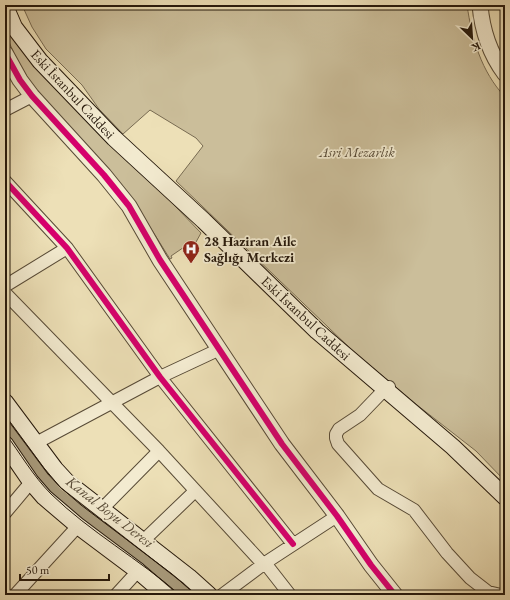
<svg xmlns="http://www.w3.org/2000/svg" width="510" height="600" font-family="'EB Garamond',serif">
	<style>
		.green { fill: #cbbe9a; stroke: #786b52 }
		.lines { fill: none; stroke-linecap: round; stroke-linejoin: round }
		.canal { stroke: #a99c7d; stroke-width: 12 }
		.minor-casing { stroke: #574a36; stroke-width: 14 }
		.tertiary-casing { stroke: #574a36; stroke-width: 17 }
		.secondary-casing { stroke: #25180b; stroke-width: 18 }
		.minor { stroke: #f3ebd0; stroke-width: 12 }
		.tertiary { stroke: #f3ebd0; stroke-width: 15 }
		.secondary { stroke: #f3ebd0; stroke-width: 16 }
		.tram { stroke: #25180b; stroke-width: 1 }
		.cycleway-casing { stroke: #f3ebd0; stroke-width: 8 }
		.cycleway { stroke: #d6006c; stroke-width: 6 }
		.labels { text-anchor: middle; stroke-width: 3.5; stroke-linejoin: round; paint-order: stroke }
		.street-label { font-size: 14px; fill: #25180b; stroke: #f3ebd0 }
		.park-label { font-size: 14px; font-style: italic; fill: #574a36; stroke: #f3ebd0 }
		.poi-label { font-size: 14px; font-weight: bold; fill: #25180b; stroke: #f3ebd0; text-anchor: start }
		.water-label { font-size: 15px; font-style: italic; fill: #5a4d39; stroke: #f3ebd0 }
	</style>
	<rect width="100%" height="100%" fill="#ede0b7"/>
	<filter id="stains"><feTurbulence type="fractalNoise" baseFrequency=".005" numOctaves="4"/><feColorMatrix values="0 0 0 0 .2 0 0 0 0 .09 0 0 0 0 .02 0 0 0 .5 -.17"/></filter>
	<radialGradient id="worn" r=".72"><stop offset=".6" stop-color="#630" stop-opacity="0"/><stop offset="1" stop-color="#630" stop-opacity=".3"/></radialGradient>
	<path class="green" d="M 22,5 L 467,5 C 472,39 481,71 505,97 L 505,481 L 476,451 L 417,405 L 354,352 L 176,181 L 203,146 L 196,138 L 150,110 L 123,134 L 99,109 L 82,85 L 46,49 L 32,27 Z
		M 8,32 L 201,233 L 196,242 L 195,243 L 193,241 L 171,256 L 172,258 L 170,259 L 133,200 L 62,121 L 27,78 L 16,58 L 6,35 Z"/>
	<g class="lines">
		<path class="canal" d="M 5,425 L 56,493 L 191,595"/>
		<defs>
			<path id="minor" d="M 5,110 L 32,96
				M 5,181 L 67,248 L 160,377 L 293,544
				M 5,286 L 67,248
				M 5,293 L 159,451 L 263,564
				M 389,387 L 385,389 L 360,415 L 339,429 L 336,434 L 336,438 L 338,444 L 378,489 L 414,510 L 447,553 L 470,578 L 488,592 L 501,595
				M 36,443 L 160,377 L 220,349
				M 101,510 L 159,451
				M 5,513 L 31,482
				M 143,541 L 195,491
				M 265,563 L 290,595
				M 15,595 L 78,526
				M 116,595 L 138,571
				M 222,595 L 265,563 L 337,516"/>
			<path id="tertiary" d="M 480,5 C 482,29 490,54 505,74
				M 5,53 L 20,80 L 32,96 L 104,175 L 129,206 L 160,260 L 282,444 L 337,516 L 371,565 L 395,595"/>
			<path id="secondary" d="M 5,6 L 14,27 L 40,61 L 114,138 L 204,221 L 317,331 L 453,447 L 505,497
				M 5,402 L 55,469 L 67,482 L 189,577 L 209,595
				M 5,444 L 31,482 L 44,497 L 78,526 L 138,571 L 166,595"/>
		</defs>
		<use href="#minor" class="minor-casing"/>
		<use href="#tertiary" class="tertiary-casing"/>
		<use href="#secondary" class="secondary-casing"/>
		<use href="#minor" class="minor"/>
		<use href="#tertiary" class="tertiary"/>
		<use href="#secondary" class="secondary"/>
		<path class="tram" d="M 5,415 L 44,468 L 60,487 L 81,505 L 172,574 L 196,595
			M 5,433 C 20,453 33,476 51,494 C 90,532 139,559 180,595"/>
		<defs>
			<path id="cycleway" d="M 5,53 L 20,80 L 32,96 L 104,175 L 129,206 L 160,260 L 282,444 L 337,516 L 371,565 L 395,595
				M 5,181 L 67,248 L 160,377 L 293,544"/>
		</defs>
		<use href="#cycleway" class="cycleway-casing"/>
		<use href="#cycleway" class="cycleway"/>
	</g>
	<defs>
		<symbol id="hospital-pin" viewBox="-11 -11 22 30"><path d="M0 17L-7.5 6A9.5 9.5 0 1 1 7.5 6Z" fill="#8f2418" stroke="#f3ebd0"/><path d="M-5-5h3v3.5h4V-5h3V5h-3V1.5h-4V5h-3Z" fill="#fff"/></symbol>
	</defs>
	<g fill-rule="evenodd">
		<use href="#hospital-pin" x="181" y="239" width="20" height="27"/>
	</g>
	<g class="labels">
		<g class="street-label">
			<text transform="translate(73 94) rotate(47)" y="5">Eski İstanbul Caddesi</text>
			<text transform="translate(306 318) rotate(43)" y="5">Eski İstanbul Caddesi</text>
		</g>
		<g class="park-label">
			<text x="357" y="157">Asri Mezarlık</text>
		</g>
		<g class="poi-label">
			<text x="204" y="246">28 Haziran Aile<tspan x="204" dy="16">Sağlığı Merkezi</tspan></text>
		</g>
		<g class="water-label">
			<text transform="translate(110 512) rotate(38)" y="5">Kanal Boyu Deresi</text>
		</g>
	</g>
	<rect width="510" height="600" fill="none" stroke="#ede0b7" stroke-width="20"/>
	<rect x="6" y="6" width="498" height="588" fill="none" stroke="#25180b" stroke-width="2"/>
	<rect x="10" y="10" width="490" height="580" fill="none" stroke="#25180b"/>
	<g transform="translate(472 38) rotate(155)" stroke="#f3ebd0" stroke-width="3" paint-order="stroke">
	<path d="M0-3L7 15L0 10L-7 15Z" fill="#25180b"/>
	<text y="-6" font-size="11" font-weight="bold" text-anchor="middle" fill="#25180b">K</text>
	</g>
	<path d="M20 574v6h89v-6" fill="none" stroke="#25180b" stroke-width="2"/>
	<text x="26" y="574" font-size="12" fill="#25180b" stroke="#f3ebd0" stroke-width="3" paint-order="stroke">50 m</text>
	<rect width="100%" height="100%" filter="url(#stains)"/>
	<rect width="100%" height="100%" fill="url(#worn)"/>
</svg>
